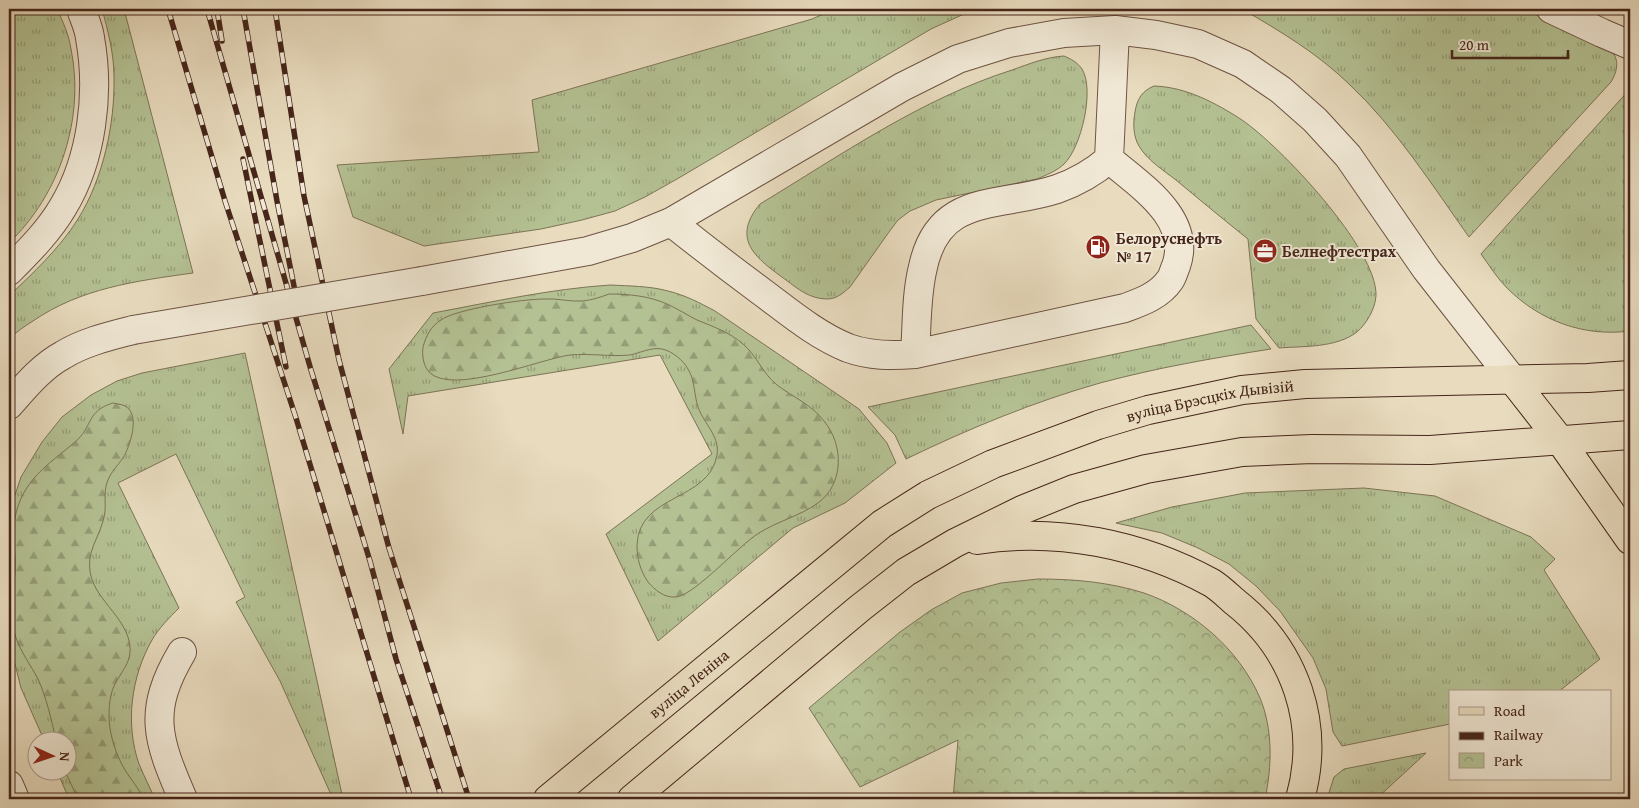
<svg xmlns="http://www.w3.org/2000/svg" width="1639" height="808" font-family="'Gentium Book Plus',serif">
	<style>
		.grass { fill: url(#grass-tufts); stroke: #7d7456 }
		.forest { fill: url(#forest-firs); stroke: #7d7456 }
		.park { fill: url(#park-crowns); stroke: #7d7456 }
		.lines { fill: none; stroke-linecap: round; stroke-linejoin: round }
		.minor-casing { stroke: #6e5343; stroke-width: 30 }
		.major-casing { stroke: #46261a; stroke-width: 30 }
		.minor { stroke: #f0e8d5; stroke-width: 28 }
		.major { stroke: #e8dbbe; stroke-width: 28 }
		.rail-casing { stroke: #46261a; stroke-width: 5.5 }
		.rail { stroke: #f0e8d5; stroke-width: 4; stroke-dasharray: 11; stroke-linecap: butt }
		.minor-bridge-casing { stroke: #6e5343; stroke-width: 30; stroke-linecap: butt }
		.minor-bridge { stroke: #f0e8d5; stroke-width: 28 }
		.labels { text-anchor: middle; stroke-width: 4; stroke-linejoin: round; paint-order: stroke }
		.poi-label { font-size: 16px; font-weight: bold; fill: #46261a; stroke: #f0e8d5; text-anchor: start }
		.street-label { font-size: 16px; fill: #46261a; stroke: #f0e8d5 }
	</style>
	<defs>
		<pattern id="grass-tufts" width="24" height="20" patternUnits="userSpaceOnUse" patternTransform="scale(1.25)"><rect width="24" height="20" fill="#b4c193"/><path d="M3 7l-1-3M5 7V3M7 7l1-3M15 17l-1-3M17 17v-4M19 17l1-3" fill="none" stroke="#949d77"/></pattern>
		<pattern id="forest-firs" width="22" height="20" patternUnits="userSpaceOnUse" patternTransform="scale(1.25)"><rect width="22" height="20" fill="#b4c193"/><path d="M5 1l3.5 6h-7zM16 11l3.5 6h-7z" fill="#949d77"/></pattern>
		<pattern id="park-crowns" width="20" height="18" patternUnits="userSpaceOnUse" patternTransform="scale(1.25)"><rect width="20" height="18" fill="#b4c193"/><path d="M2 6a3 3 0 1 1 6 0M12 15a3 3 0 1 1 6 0" fill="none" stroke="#949d77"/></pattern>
	</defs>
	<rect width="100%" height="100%" fill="#e8dbbe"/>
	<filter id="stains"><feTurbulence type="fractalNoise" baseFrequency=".004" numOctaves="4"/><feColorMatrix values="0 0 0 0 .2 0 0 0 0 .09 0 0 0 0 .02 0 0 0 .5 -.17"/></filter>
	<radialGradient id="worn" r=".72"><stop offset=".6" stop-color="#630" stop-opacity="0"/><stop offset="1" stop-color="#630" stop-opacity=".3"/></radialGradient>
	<path class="grass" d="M 21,9 L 57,9 C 63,22 69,35 71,49 C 85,118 60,194 9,243 L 9,19 Z
		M 102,9 L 124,9 L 193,273 C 136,281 81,288 33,321 C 25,326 16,332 9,339 L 9,296 C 33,273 60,248 78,219 C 103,179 115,124 114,77 C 114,54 108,31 102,9 Z
		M 835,9 L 975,9 L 931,29 L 677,179 L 645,197 L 615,211 L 582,220 L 541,229 L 424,246 L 353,217 L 337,165 L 539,152 L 532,100 L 812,19 Z
		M 1242,9 L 1523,9 L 1604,45 C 1619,54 1620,67 1611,82 L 1469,237 C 1432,185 1396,128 1349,84 C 1317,53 1280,31 1242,9 Z
		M 1064,56 C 1071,59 1077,62 1082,69 C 1095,90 1081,148 1064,164 C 1057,171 1046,175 1037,179 L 936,200 L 910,211 L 898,220 L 889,232 L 850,287 C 843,293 837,299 827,299 C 810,299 798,289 786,280 C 757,259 730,240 760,204 C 841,155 921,99 1012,70 C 1029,64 1046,57 1064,56 Z
		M 1154,86 C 1186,87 1216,103 1242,120 C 1279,145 1378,249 1376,296 C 1375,309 1367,323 1357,332 C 1336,348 1304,346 1279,348 L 1256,319 L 1248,239 C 1224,220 1200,200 1176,180 C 1163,170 1147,160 1139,146 C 1133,136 1133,123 1135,112 C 1137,99 1142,91 1154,86 Z
		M 1630,89 L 1630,331 C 1584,337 1540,321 1507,288 C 1497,278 1489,265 1481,254 Z
		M 610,285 C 629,286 650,286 668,291 C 685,295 700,303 715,311 L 859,409 L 887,443 L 896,463 L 845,503 L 793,528 L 658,641 L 606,534 L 712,454 L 660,355 L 408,396 L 403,434 L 389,369 L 433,313 C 492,302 550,289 610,285 Z
		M 1251,325 L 1271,349 C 1213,358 1156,368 1100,383 C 1033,402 968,429 906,459 L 895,435 L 868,407 Z
		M 245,353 L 343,799 L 333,799 L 280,681 L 236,602 L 245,597 L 176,454 L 118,483 L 179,608 C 169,618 159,628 152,640 C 131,677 125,724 139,764 C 144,776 150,788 155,799 L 69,799 L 57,771 L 68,770 L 68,740 L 44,740 L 21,688 L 9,640 L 9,513 L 21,477 L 42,442 L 62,417 L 91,395 L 117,381 L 142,373 Z
		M 1364,488 L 1435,496 L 1531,537 L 1555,559 L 1544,570 L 1600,659 L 1558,692 L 1450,692 L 1450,724 L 1342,746 L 1333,732 L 1326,689 L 1313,658 L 1280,611 L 1256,586 L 1229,564 L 1198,548 L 1162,533 L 1116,523 L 1172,507 L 1245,493 Z
		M 1426,753 L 1376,799 L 1327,799 L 1334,777 L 1344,769 Z"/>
	<path class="forest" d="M 609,294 C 629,294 649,296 667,304 C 678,309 687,315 697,320 C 714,327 729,332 743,344 C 757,356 763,374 777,385 C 793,397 812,405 824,421 C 844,445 844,484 818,503 C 800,516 778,521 759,533 C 738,546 695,595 676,597 C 664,598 655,590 648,582 C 640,570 637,559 637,545 C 639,493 709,502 717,455 C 720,436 704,424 698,407 C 694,395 695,380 688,369 C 683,360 672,351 662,349 C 651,347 640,353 630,355 C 610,357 590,353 570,355 C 540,359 452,396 429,372 C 423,365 422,355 423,347 C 426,336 431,326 441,320 C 456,309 523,299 544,299 C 557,298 570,302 583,301 C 592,300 601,297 609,294 Z
		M 113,403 C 117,404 121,404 125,406 C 141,414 130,446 123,458 C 118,465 111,472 108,480 C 102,493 108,507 103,521 C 100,532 94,542 91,553 C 82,591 117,606 128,637 C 135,660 123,668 114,686 C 110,695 109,706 109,716 C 109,734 116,755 125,770 C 131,780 139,788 143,799 L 78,799 L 65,771 L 68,770 L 68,740 L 56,740 C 51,719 47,699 38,679 C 30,664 20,651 15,635 C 9,613 14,593 15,571 C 16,553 12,535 15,518 C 22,480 48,465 75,442 C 93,427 86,411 113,403 Z"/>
	<path class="park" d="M 1038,579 C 1074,579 1109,582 1144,593 C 1193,610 1239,649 1260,698 C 1273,729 1272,767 1265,799 L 953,799 L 958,740 L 860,787 L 809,708 L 900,632 L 931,610 L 962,593 L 1001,583 Z"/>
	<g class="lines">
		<defs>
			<path id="minor" d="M 1551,9 L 1602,33 L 1630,45
				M 671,222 C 701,246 731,269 762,292 C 789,312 816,335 848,348 C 870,356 892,356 915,354 C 917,325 916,295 923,267 C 939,192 1000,208 1057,189 C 1077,182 1093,173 1109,159 L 1115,30
				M 9,271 C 28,252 49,231 63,207 C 92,159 100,93 90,38 C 89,28 84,18 81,9
				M 422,281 L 588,251 L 632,238 L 671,222 L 902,87 L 958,59 L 1009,43 L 1064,33 L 1115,30 L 1156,35 L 1198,44 L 1243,64 L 1281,90 L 1315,120 L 1348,156 L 1426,269 L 1512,379
				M 915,354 L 1125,308 C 1141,302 1159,296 1170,280 C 1173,276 1174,270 1176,266 C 1193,218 1139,185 1109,159
				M 9,405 C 25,387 41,367 63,355 C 84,342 110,336 133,330
				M 182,652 C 147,711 157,739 183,799
				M 9,785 L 15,799"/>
			<g id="major">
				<path d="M 1512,379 L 1559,439 L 1630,540"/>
				<path d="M 977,540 C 1056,527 1141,544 1212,583 C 1220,588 1228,596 1235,602 C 1296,650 1321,725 1300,799"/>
				<path id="s1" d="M 548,799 L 882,524 L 928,495 L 993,464 L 1098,425 L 1148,410 L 1242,390 L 1305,384 L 1588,378 L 1630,375"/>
				<path d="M 632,799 L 860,608 L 906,572 L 955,543 L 1022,510 L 1074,489 L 1146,469 L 1242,452 L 1312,449 L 1430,450 L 1630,435"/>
			</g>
		</defs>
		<use href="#minor" class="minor-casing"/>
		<use href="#major" class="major-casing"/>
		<use href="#minor" class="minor"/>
		<use href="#major" class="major"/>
		<defs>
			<path id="rail" d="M 168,9 L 225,201 L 296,418 L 411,799
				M 207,9 L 311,370 L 370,561 L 396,659 L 442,799
				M 217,9 L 222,41
				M 243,9 L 277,201 L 296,296
				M 275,9 L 304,196 L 339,360 L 389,548 L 469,799
				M 243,159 L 286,367"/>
		</defs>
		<use href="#rail" class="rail-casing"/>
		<use href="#rail" class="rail"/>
		<defs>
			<path id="minor-bridge" d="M 133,330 L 422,281"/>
		</defs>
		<use href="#minor-bridge" class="minor-bridge-casing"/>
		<use href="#minor-bridge" class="minor-bridge"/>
	</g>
	<defs>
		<symbol id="fuel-disc" viewBox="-11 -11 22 22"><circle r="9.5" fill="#8f2418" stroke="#f0e8d5"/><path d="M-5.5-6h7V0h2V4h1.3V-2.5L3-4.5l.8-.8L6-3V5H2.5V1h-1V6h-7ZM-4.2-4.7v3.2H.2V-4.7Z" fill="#fff"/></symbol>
		<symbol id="office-disc" viewBox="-11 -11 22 22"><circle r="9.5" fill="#8f2418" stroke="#f0e8d5"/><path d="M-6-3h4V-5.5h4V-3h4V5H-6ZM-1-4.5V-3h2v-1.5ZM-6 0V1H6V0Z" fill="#fff"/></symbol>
	</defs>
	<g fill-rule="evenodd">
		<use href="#fuel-disc" x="1084" y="233" width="28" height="28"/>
		<use href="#office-disc" x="1251" y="237" width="28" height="28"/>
	</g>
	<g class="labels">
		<g class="poi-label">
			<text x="1116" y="244">Белоруснефть<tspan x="1116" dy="18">№ 17</tspan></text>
			<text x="1282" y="257">Белнефтестрах</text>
		</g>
		<g class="street-label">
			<text dy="6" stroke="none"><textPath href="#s1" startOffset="786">вуліца Брэсцкіх Дывізій</textPath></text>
			<text dy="6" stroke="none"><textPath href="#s1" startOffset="182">вуліца Леніна</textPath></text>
		</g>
	</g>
	<rect width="1639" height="808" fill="none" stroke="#e8dbbe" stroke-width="30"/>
	<rect x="10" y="10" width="1619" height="788" fill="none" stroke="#46261a" stroke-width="2.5"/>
	<rect x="15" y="15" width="1609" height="778" fill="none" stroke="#46261a"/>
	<rect x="1449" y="690" width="162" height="90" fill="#f0e8d5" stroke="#ac9a8a"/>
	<rect x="1459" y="707" width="25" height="8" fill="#e8dbbe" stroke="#ac9a8a"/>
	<text x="1494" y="716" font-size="15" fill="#46261a">Road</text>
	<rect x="1459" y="732" width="25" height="8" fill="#46261a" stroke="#ac9a8a"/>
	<text x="1494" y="740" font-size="15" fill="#46261a">Railway</text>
	<rect x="1459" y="753" width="25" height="15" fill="url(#park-crowns)" stroke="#ac9a8a"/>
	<text x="1494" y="766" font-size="15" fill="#46261a">Park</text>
	<g transform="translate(52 756) rotate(93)"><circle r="24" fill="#f0e8d5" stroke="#ac9a8a"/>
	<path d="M0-4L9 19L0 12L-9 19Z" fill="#8f2418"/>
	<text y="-8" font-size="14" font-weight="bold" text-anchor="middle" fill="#46261a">N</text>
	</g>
	<path d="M1452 50v8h116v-8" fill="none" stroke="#46261a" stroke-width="2.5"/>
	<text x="1459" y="50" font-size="15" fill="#46261a" stroke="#f0e8d5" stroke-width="4" paint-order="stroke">20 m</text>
	<rect width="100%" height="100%" filter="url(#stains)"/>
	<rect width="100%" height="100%" fill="url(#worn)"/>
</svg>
